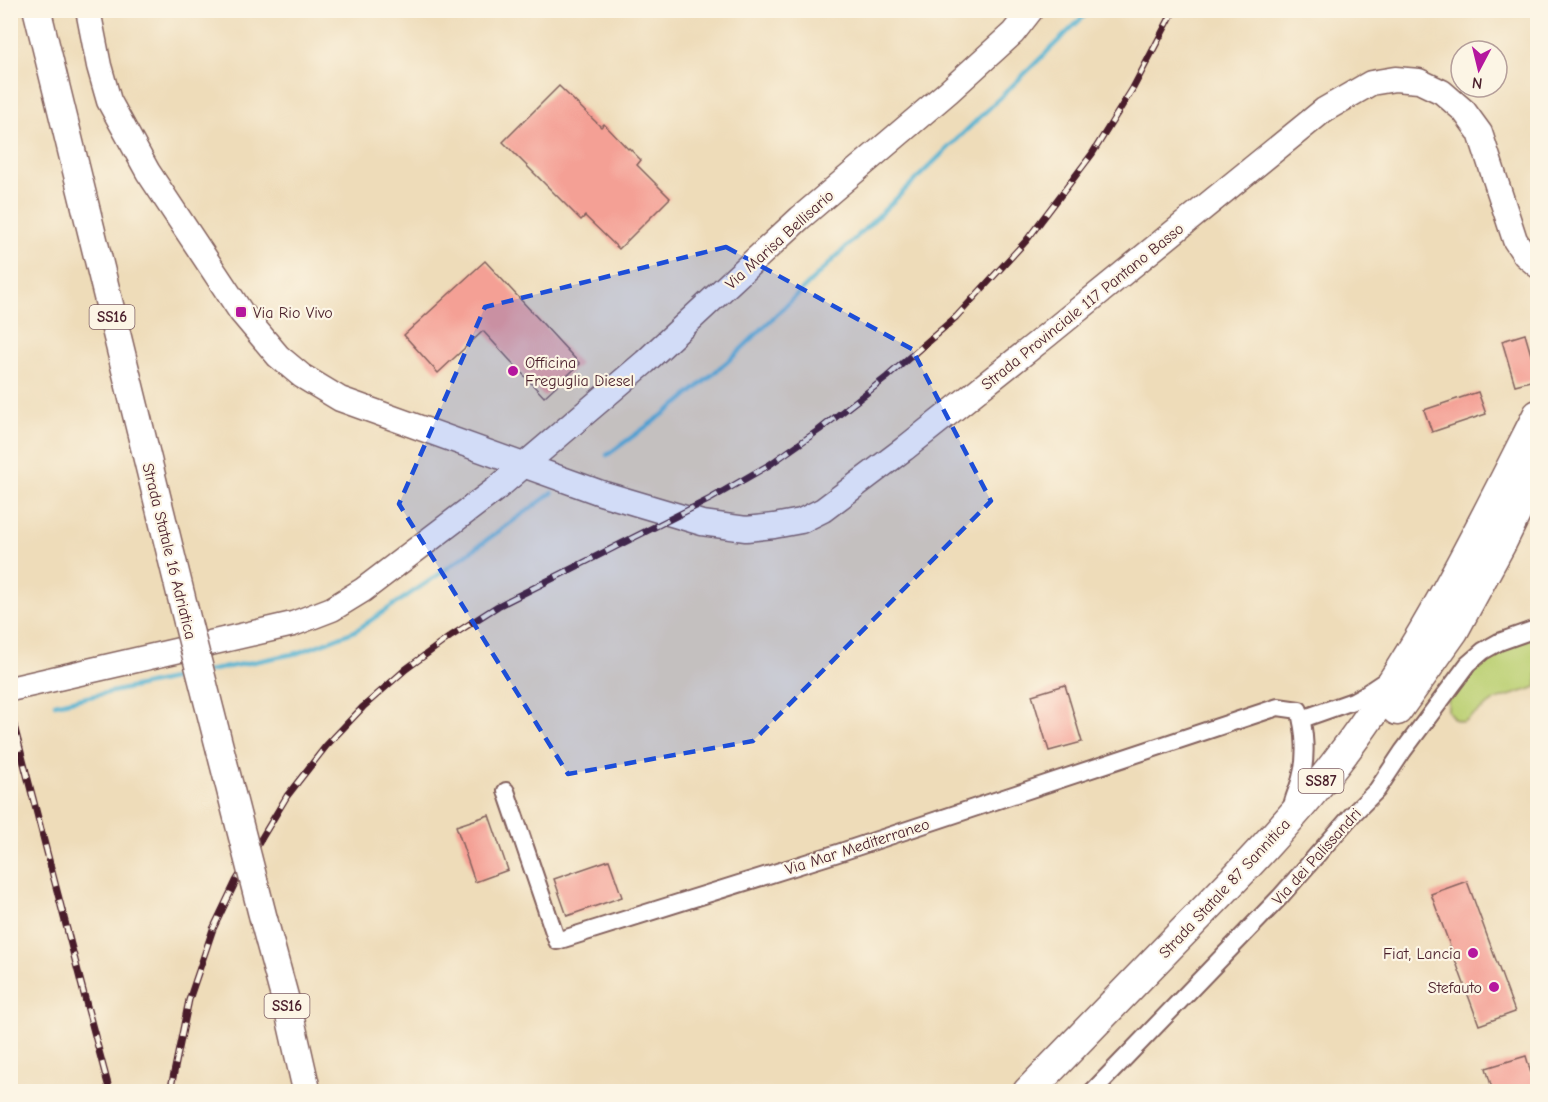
<svg xmlns="http://www.w3.org/2000/svg" width="1548" height="1102" font-family="'Comic Neue',sans-serif">
	<style>
		.green { fill: #bcd073; stroke: #83784f; stroke-width: 1.5 }
		.lines { fill: none; stroke-linecap: round; stroke-linejoin: round }
		.stream { stroke: #52b2d1; stroke-width: 4.5 }
		.building { fill: #f4a095 }
		.street-casing { stroke: #83615d; stroke-width: 20 }
		.secondary-casing { stroke: #83615d; stroke-width: 27 }
		.primary-casing { stroke: #83615d; stroke-width: 30 }
		.highway-casing { stroke: #83615d; stroke-width: 33 }
		.street { stroke: #fff; stroke-width: 16 }
		.secondary { stroke: #fff; stroke-width: 24 }
		.primary { stroke: #fff; stroke-width: 27 }
		.highway { stroke: #fff; stroke-width: 30 }
		.rail-casing { stroke: #4a1f2b; stroke-width: 7 }
		.rail { stroke: #fcf5e5; stroke-width: 4.5; stroke-dasharray: 14; stroke-linecap: butt }
		.primary-bridge-casing { stroke: #83615d; stroke-width: 30; stroke-linecap: butt }
		.primary-bridge { stroke: #fff; stroke-width: 27 }
		.marked { fill: #1d4ed8; fill-opacity: 0.2; stroke: #1d4ed8; stroke-width: 4.5; stroke-dasharray: 12 8; stroke-linejoin: round }
		.poi-dot { fill: #b5179e; stroke: #fcf5e5; stroke-width: 2 }
		.labels { text-anchor: middle; stroke-width: 4.5; stroke-linejoin: round; paint-order: stroke }
		.shield { fill: #fcf5e5; stroke: #7f5f63; stroke-width: 1.5 }
		.shield-label { font-size: 15px; font-weight: bold; fill: #4a1f2b }
		.street-label { font-size: 16px; fill: #4a1f2b; stroke: #fcf5e5 }
		.poi-label { font-size: 16px; fill: #4a1f2b; stroke: #fcf5e5; text-anchor: start }
	</style>
	<rect width="100%" height="100%" fill="#fcf5e5"/>
	<filter id="ink" filterUnits="userSpaceOnUse"><feTurbulence type="fractalNoise" baseFrequency=".0167" numOctaves="2"/><feDisplacementMap in="SourceGraphic" scale="12" xChannelSelector="R" yChannelSelector="G"/><feConvolveMatrix kernelMatrix="1 2 1 2 8 2 1 2 1" color-interpolation-filters="sRGB"/></filter>
	<filter id="wash" filterUnits="userSpaceOnUse"><feTurbulence type="fractalNoise" baseFrequency=".008" numOctaves="4" result="noise"/><feDisplacementMap in="SourceGraphic" scale="24" xChannelSelector="R" yChannelSelector="G"/><feGaussianBlur stdDeviation="1.35" result="paint"/><feColorMatrix in="noise" values="0 0 0 0 0 0 0 0 0 0 0 0 0 0 0 0 0 1.4 0 .05"/><feComposite in="paint" operator="in"/></filter>
	<g filter="url(#wash)">
		<rect width="100%" height="100%" fill="#eedcb9"/>
		<path class="green" d="M 1537,636 L 1537,687 L 1496,700 L 1463,722 L 1454,719 L 1448,711 L 1448,700 L 1479,662 L 1497,650 Z"/>
		<g class="lines">
			<path class="stream" d="M 607,455 L 679,403 L 735,355 L 1084,16 L 1087,10
				M 208,671 L 298,653 L 355,631 L 435,577 L 552,493
				M 55,704 L 191,675"/>
		</g>
		<g id="blocks">
			<path class="building" d="M 559,86 L 601,127 L 604,124 L 628,149 L 629,148 L 641,160 L 637,165 L 670,198 L 619,249 L 585,216 L 581,220 L 503,142 Z
				M 485,261 L 580,364 L 544,397 L 483,331 L 438,373 L 404,335 Z
				M 1525,334 L 1538,379 L 1515,385 L 1502,341 Z
				M 1478,392 L 1486,414 L 1432,432 L 1424,410 Z
				M 1065,685 L 1082,742 L 1049,751 L 1032,695 Z
				M 489,815 L 508,870 L 475,882 L 456,826 Z
				M 609,860 L 622,897 L 567,916 L 554,879 Z
				M 1467,881 L 1515,1012 L 1479,1025 L 1431,894 Z
				M 1526,1056 L 1535,1087 L 1518,1092 L 1493,1092 L 1486,1068 Z"/>
		</g>
	</g>
	<g filter="url(#ink)">
		<use href="#blocks" fill-opacity="0" stroke="#83615d" stroke-width="1.5"/>
		<g class="lines">
			<defs>
				<path id="street" d="M 1302,719 L 1353,701 L 1364,695 L 1385,681
					M 506,791 L 557,941 L 838,853 L 1278,707 L 1299,710 C 1305,730 1307,757 1301,778 C 1299,787 1294,796 1292,806
					M 1092,1092 L 1280,897 L 1352,815 L 1377,790 L 1403,751 L 1468,664 L 1483,651 L 1499,642 L 1538,628"/>
				<path id="secondary" d="M 88,10 L 99,66 L 109,101 L 148,172 L 241,312 L 278,356 L 302,376 L 340,399 L 601,493 L 702,523 L 746,529 L 774,526 L 801,521 L 823,510 L 904,449 L 1046,336 L 1324,110 L 1371,83 L 1395,79 L 1419,81 L 1442,92 L 1464,111 L 1480,133 L 1515,240 L 1525,255 L 1538,266
					M 10,689 L 293,624 L 332,609 L 363,590 L 496,489 L 645,362 L 800,218 L 948,92 L 1013,33 L 1031,10"/>
				<path id="primary" d="M 37,10 L 188,624
					M 264,921 L 290,1017 L 307,1092"/>
				<path id="highway" d="M 1397,710 L 1453,631 L 1502,541 L 1538,467
					M 1028,1092 C 1081,1037 1134,983 1186,929 C 1238,876 1290,822 1335,764 C 1418,657 1477,535 1538,415"/>
			</defs>
			<use href="#street" class="street-casing"/>
			<use href="#secondary" class="secondary-casing"/>
			<use href="#primary" class="primary-casing"/>
			<use href="#highway" class="highway-casing"/>
			<use href="#street" class="street"/>
			<use href="#secondary" class="secondary"/>
			<use href="#primary" class="primary"/>
			<use href="#highway" class="highway"/>
			<defs>
				<path id="rail" d="M 10,710 L 87,1006 L 110,1092
					M 170,1092 L 189,1000 L 213,929 L 236,881 L 287,796 L 326,746 L 363,707 L 406,669 L 451,636 L 498,606 L 710,499 L 769,465 L 819,430 L 887,377 L 956,317 L 1026,241 L 1092,154 L 1133,88 L 1174,10"/>
			</defs>
			<use href="#rail" class="rail-casing"/>
			<use href="#rail" class="rail"/>
			<defs>
				<path id="primary-bridge" d="M 188,624 L 264,921"/>
			</defs>
			<use href="#primary-bridge" class="primary-bridge-casing"/>
			<use href="#primary-bridge" class="primary-bridge"/>
		</g>
	</g>
	<path class="marked" d="M 726,247 L 912,349 L 991,501 L 753,741 L 568,774 L 399,504 L 485,307 Z"/>
	<g class="poi-dot">
		<rect x="235" y="306" width="12" height="12" rx="3"/>
		<circle cx="513" cy="371" r="6"/>
		<circle cx="1473" cy="953" r="6"/>
		<circle cx="1494" cy="987" r="6"/>
	</g>
	<g class="labels">
		<g class="shield">
			<rect x="89.5" y="305" width="45" height="24" rx="4.5"/>
			<rect x="1298.5" y="769" width="45" height="24" rx="4.5"/>
			<rect x="264.5" y="994" width="45" height="24" rx="4.5"/>
		</g>
		<g class="shield-label">
			<text x="112" y="322">SS16</text>
			<text x="1321" y="786">SS87</text>
			<text x="287" y="1011">SS16</text>
		</g>
		<g class="street-label">
			<text transform="translate(779 239) rotate(-42)" y="6">Via Marisa Bellisario</text>
			<text transform="translate(1082 306) rotate(-39)" y="6">Strada Provinciale 117 Pantano Basso</text>
			<text transform="translate(170 551) rotate(76)" y="6">Strada Statale 16 Adriatica</text>
			<text transform="translate(857 846) rotate(-18)" y="6">Via Mar Mediterraneo</text>
			<text transform="translate(1316 856) rotate(-48)" y="6">Via dei Palissandri</text>
			<text transform="translate(1224 888) rotate(-47)" y="6">Strada Statale 87 Sannitica</text>
		</g>
		<g class="poi-label">
			<text x="253" y="318">Via Rio Vivo</text>
			<text x="525" y="368">Officina<tspan x="525" dy="18">Freguglia Diesel</tspan></text>
			<text x="1461" y="959" text-anchor="end">Fiat, Lancia</text>
			<text x="1482" y="993" text-anchor="end">Stefauto</text>
		</g>
	</g>
	<rect width="1548" height="1102" fill="none" stroke="#fcf5e5" stroke-width="36"/>
	<g transform="translate(1479 69) rotate(187)"><circle r="28" fill="#fcf5e5" stroke="#b59f9b" stroke-width="1.5"/>
	<path d="M0-4.5L10 22L0 15L-10 22Z" fill="#b5179e"/>
	<text y="-9" font-size="16" font-weight="bold" text-anchor="middle" fill="#4a1f2b">N</text>
	</g>
</svg>
